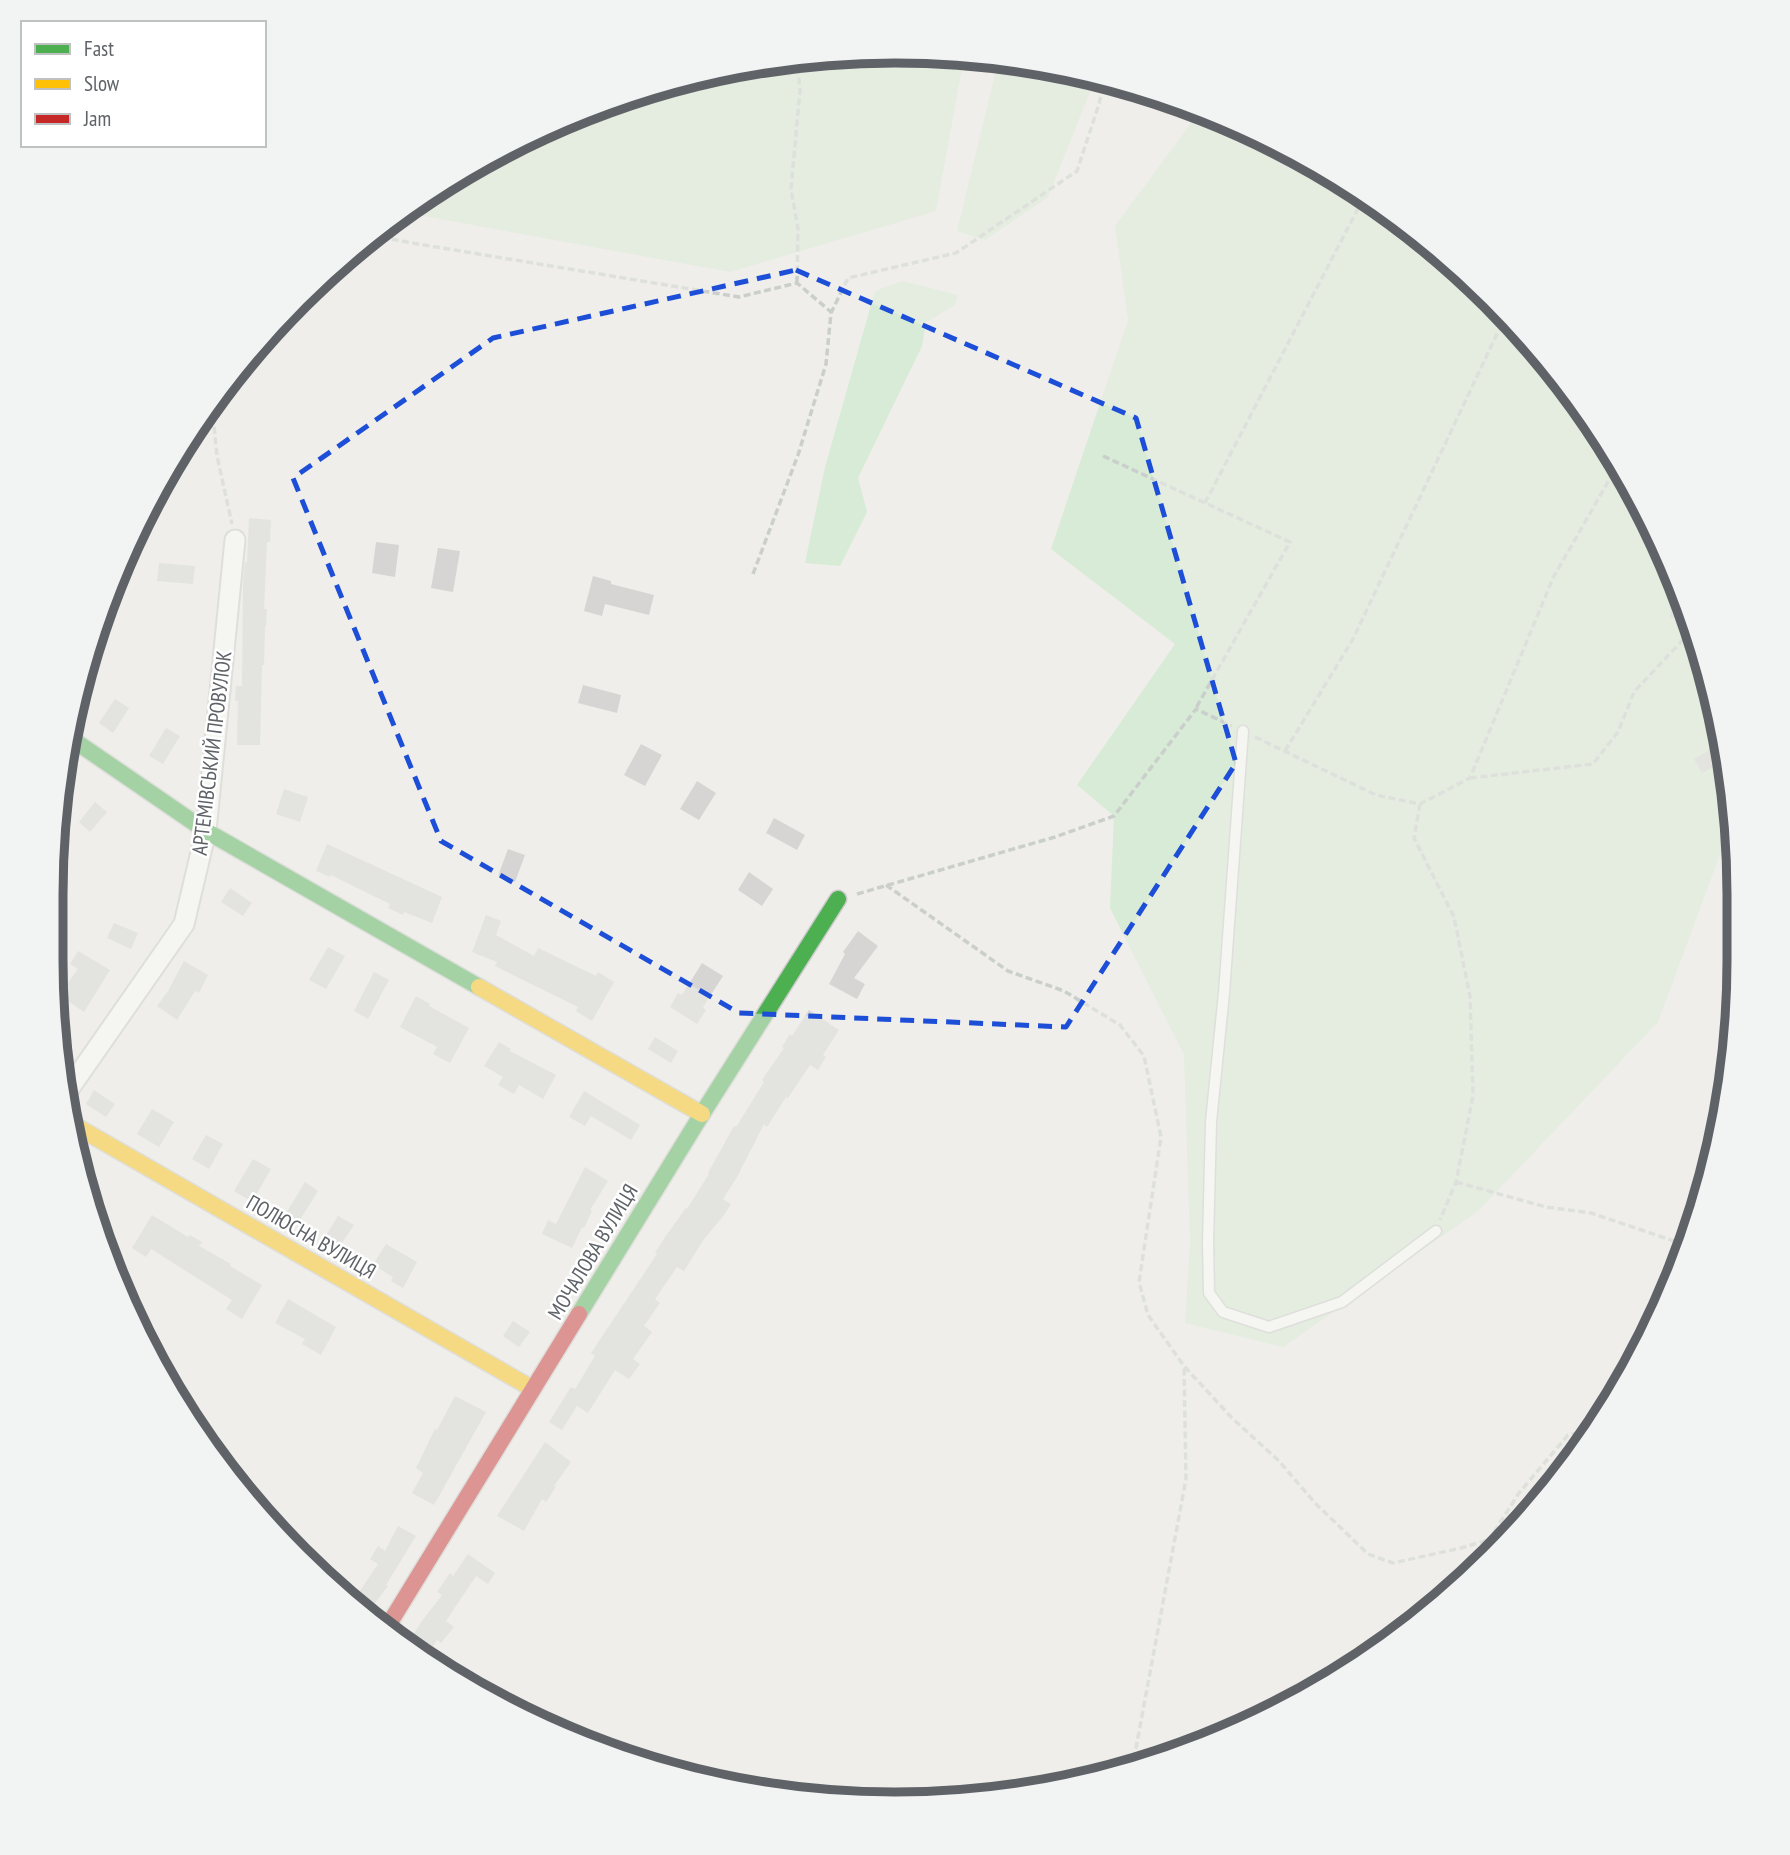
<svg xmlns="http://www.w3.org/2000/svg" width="1790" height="1855" font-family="'PT Sans Narrow',sans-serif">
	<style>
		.green { fill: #d8ebd6 }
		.building { fill: #d6d5d3 }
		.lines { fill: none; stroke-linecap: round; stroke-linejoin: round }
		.lane-casing { stroke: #cbcccc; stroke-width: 13 }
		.street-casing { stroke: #cbcccc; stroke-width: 23 }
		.fast-casing { stroke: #cacacb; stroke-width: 19 }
		.slow-casing { stroke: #cacacb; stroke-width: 19 }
		.jam-casing { stroke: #cacacb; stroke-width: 19 }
		.path { stroke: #cacfcc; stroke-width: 3.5; stroke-dasharray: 7 3.5; stroke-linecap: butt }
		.lane { stroke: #fdfcfc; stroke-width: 10 }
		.street { stroke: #fdfcfc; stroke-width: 19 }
		.fast { stroke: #4caf50; stroke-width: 16 }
		.slow { stroke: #ffc107; stroke-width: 16 }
		.jam { stroke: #c62828; stroke-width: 16 }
		.marked { fill: none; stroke: #1d4ed8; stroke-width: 5; stroke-dasharray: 14 9; stroke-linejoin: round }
		.labels { text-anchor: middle; stroke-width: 5; stroke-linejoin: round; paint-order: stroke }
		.street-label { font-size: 21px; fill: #5f6368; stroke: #fff }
		.rim { fill: none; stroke: #5f6368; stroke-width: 9 }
	</style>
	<rect width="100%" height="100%" fill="#efeeea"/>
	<path class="green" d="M 839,53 L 964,57 L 936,211 L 730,272 L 402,212 L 521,138 L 676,80 Z
		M 999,58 L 1095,79 L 1048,197 L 985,240 L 957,231 Z
		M 1200,111 L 1317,164 L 1451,260 L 1565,381 L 1652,521 L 1666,559 L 1665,564 L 1669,565 L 1710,676 L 1734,817 L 1658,1022 L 1477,1212 L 1283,1347 L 1185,1323 L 1190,1242 L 1184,1055 L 1110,908 L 1114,816 L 1077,785 L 1175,644 L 1051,549 L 1128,320 L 1115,226 Z
		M 902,281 L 958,295 L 955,305 L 926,322 L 922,346 L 858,478 L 867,512 L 840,566 L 805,563 L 825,467 L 875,291 Z"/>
	<path class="building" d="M 249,518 L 271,520 L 270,542 L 267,542 L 264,609 L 267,609 L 266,626 L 265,626 L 264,665 L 262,665 L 260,745 L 237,745 L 238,701 L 235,701 L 236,686 L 242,686 L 243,581 L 245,562 L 247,562 Z
		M 376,542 L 399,545 L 395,577 L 372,573 Z
		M 438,548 L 460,551 L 453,592 L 431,588 Z
		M 159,563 L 195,566 L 193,584 L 157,581 Z
		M 593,576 L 611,581 L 611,584 L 654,595 L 649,615 L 605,604 L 602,616 L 584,611 Z
		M 1674,579 L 1686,610 L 1689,619 L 1670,617 Z
		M 583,685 L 621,695 L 617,713 L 578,703 Z
		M 115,699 L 129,708 L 113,733 L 99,723 Z
		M 166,728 L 180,736 L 163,764 L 149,756 Z
		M 641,744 L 662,755 L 645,786 L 624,775 Z
		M 1713,748 L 1722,762 L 1702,773 L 1694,759 Z
		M 697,781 L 716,793 L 699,820 L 680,809 Z
		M 284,789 L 308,797 L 300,822 L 276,814 Z
		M 95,802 L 107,812 L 90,832 L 79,822 Z
		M 774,818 L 805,835 L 797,850 L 766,833 Z
		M 327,844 L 442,897 L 432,923 L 404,912 L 403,915 L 388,908 L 390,904 L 331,875 L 330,877 L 316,871 Z
		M 508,849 L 525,855 L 515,882 L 498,876 Z
		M 749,872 L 773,889 L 762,906 L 738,890 Z
		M 230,888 L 252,903 L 243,916 L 221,902 Z
		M 486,915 L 501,921 L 496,935 L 534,956 L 538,948 L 596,976 L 598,972 L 614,982 L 592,1021 L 576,1011 L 578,1007 L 495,966 L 497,962 L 472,952 Z
		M 114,923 L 138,933 L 131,949 L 107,938 Z
		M 858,931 L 878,946 L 854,978 L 865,984 L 857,999 L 829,984 L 845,954 L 843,952 Z
		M 328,947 L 345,956 L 326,989 L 309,980 Z
		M 78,951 L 110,970 L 84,1012 L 59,995 L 78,969 L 70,964 Z
		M 184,961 L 208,975 L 199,993 L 195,991 L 177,1020 L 157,1006 L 168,991 Z
		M 702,963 L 723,976 L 703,1007 L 706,1010 L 697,1024 L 670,1007 L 678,993 L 682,995 Z
		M 374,972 L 389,980 L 368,1019 L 354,1011 Z
		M 416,996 L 430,1004 L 429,1006 L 469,1028 L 450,1063 L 433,1054 L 437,1047 L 400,1027 Z
		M 809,1010 L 839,1030 L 823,1055 L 826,1057 L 818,1070 L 810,1065 L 788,1098 L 786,1097 L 767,1127 L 764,1124 L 737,1177 L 723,1199 L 731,1204 L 724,1215 L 704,1239 L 684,1271 L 677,1267 L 655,1299 L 660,1303 L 644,1326 L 652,1332 L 633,1359 L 640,1364 L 629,1379 L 615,1370 L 588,1413 L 577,1406 L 562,1430 L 549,1422 L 571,1387 L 575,1389 L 595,1356 L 591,1353 L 657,1254 L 655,1253 L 665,1237 L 686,1208 L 687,1209 L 709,1174 L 708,1173 L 734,1126 L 736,1127 L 764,1082 L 762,1080 L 784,1048 L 782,1047 L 790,1034 L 792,1036 Z
		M 655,1037 L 678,1051 L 671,1063 L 648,1049 Z
		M 499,1042 L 511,1049 L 510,1051 L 556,1075 L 543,1099 L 519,1085 L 514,1094 L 498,1085 L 503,1077 L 484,1066 Z
		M 94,1090 L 115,1104 L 106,1117 L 86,1104 Z
		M 584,1091 L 640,1125 L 631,1140 L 591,1116 L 585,1126 L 569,1117 Z
		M 152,1109 L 174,1122 L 159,1147 L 137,1134 Z
		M 206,1135 L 223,1144 L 209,1169 L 192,1159 Z
		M 253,1159 L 271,1169 L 252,1202 L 234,1191 Z
		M 585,1167 L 608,1181 L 590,1210 L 592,1211 L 584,1228 L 582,1227 L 572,1248 L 542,1234 L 548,1220 L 556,1224 Z
		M 305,1182 L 318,1191 L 298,1223 L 285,1215 Z
		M 152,1215 L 188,1237 L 190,1235 L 202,1242 L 199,1246 L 231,1264 L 230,1266 L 262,1285 L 242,1319 L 226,1309 L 232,1300 L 151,1249 L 146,1257 L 132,1248 Z
		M 338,1216 L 354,1225 L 340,1246 L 325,1237 Z
		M 386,1244 L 417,1262 L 403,1288 L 391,1281 L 393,1277 L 373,1265 Z
		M 288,1299 L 336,1327 L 321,1355 L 302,1344 L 305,1339 L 275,1323 Z
		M 513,1321 L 530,1332 L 519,1347 L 503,1336 Z
		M 455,1396 L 486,1412 L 434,1505 L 412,1493 L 423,1473 L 416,1468 L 435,1429 L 437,1430 Z
		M 545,1442 L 571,1462 L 554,1486 L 556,1487 L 546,1502 L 542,1499 L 524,1531 L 497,1516 Z
		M 398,1526 L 416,1536 L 386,1585 L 388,1586 L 366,1615 L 351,1604 L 378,1564 L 370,1559 L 378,1546 L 385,1551 Z
		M 468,1554 L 495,1573 L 488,1584 L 476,1576 L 446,1621 L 454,1627 L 441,1643 L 437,1640 L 426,1657 L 407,1644 L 422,1621 L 442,1595 L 437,1592 L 450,1573 L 453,1576 Z"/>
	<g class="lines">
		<defs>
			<path id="lane" d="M 1243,731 L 1224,993 L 1211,1122 L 1208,1242 L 1209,1293 L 1223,1312 L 1269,1327 L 1342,1302 L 1436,1231"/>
			<path id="street" d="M 64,1096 L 184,924 L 206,831 L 235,540"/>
			<path id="fast" d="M 69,737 L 206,831 L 479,987
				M 579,1314 L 702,1114 L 838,899"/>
			<path id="slow" d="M 479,987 L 702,1114
				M 67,1121 L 533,1389"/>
			<path id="jam" d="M 386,1629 L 579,1314"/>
		</defs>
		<use href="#lane" class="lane-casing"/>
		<use href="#street" class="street-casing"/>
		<use href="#fast" class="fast-casing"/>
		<use href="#slow" class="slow-casing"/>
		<use href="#jam" class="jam-casing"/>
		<path class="path" d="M 371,235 L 412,243 L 739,297 L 797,283 L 831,312
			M 797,283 L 798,229 L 791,189 L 800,90 L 797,60
			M 212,406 L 217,456 L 232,524
			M 1103,456 L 1290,542 L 1196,708
			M 1205,503 L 1364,197
			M 753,574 L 798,455 L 826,364 L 831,313 L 848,278 L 956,253 L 1077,171 L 1099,104 L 1104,81
			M 1255,737 L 1376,795 L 1420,804 L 1470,778 L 1553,578 L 1617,466
			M 1285,751 L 1353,639 L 1505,317
			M 1470,778 L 1593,764 L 1618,732 L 1634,692 L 1692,630
			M 1420,804 L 1414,838 L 1454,917 L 1470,996 L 1473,1096 L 1456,1182 L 1440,1220
			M 886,885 L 1008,971 L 1064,991 L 1120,1025 L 1144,1056 L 1161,1137 L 1139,1282 L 1148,1315 L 1184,1366 L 1232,1418 L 1279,1461 L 1315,1503 L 1368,1554 L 1393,1563 L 1461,1548 L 1509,1534
			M 857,894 L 1055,837 L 1114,816 L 1196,709 L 1232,726
			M 1456,1182 L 1546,1207 L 1591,1213 L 1680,1243 L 1684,1249
			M 1460,1585 L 1519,1493 L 1568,1435 L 1593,1429
			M 1130,1769 L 1136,1748 L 1186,1479 L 1184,1367"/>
		<use href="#lane" class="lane"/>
		<use href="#street" class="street"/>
		<use href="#fast" class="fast"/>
		<use href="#slow" class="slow"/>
		<use href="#jam" class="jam"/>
	</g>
	<path d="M0 0H1790V1855H0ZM 796,270 L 1136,418 L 1236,763 L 1066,1027 L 739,1013 L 441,841 L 293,478 L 493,338 Z" fill="#efeeea" fill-opacity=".55" fill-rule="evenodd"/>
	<path class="marked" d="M 796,270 L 1136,418 L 1236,763 L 1066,1027 L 739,1013 L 441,841 L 293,478 L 493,338 Z"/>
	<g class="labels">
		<g class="street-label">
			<text transform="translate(212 753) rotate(-83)" y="7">АРТЕМІВСЬКИЙ ПРОВУЛОК</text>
			<text transform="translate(311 1237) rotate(30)" y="7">ПОЛЮСНА ВУЛИЦЯ</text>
			<text transform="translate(593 1252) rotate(-59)" y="7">МОЧАЛОВА ВУЛИЦЯ</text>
		</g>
	</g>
	<path d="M0 0H1790V1855H0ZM895 63H895A832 832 0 0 1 1727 895V960A832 832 0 0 1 895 1792H895A832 832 0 0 1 63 960V895A832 832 0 0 1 895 63Z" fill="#f2f3f3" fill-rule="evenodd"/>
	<path class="rim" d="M895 63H895A832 832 0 0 1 1727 895V960A832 832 0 0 1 895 1792H895A832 832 0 0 1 63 960V895A832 832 0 0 1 895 63Z"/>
	<rect x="21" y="21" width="245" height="126" fill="#ffffff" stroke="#bfc1c3" stroke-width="2"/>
	<rect x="35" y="44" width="35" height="10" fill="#4caf50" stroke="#bfc1c3" stroke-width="2"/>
	<text x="84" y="56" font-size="21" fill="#5f6368">Fast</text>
	<rect x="35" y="79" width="35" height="10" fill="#ffc107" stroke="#bfc1c3" stroke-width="2"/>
	<text x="84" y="91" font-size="21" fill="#5f6368">Slow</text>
	<rect x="35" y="114" width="35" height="10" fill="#c62828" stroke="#bfc1c3" stroke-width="2"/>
	<text x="84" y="126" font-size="21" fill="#5f6368">Jam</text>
</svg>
